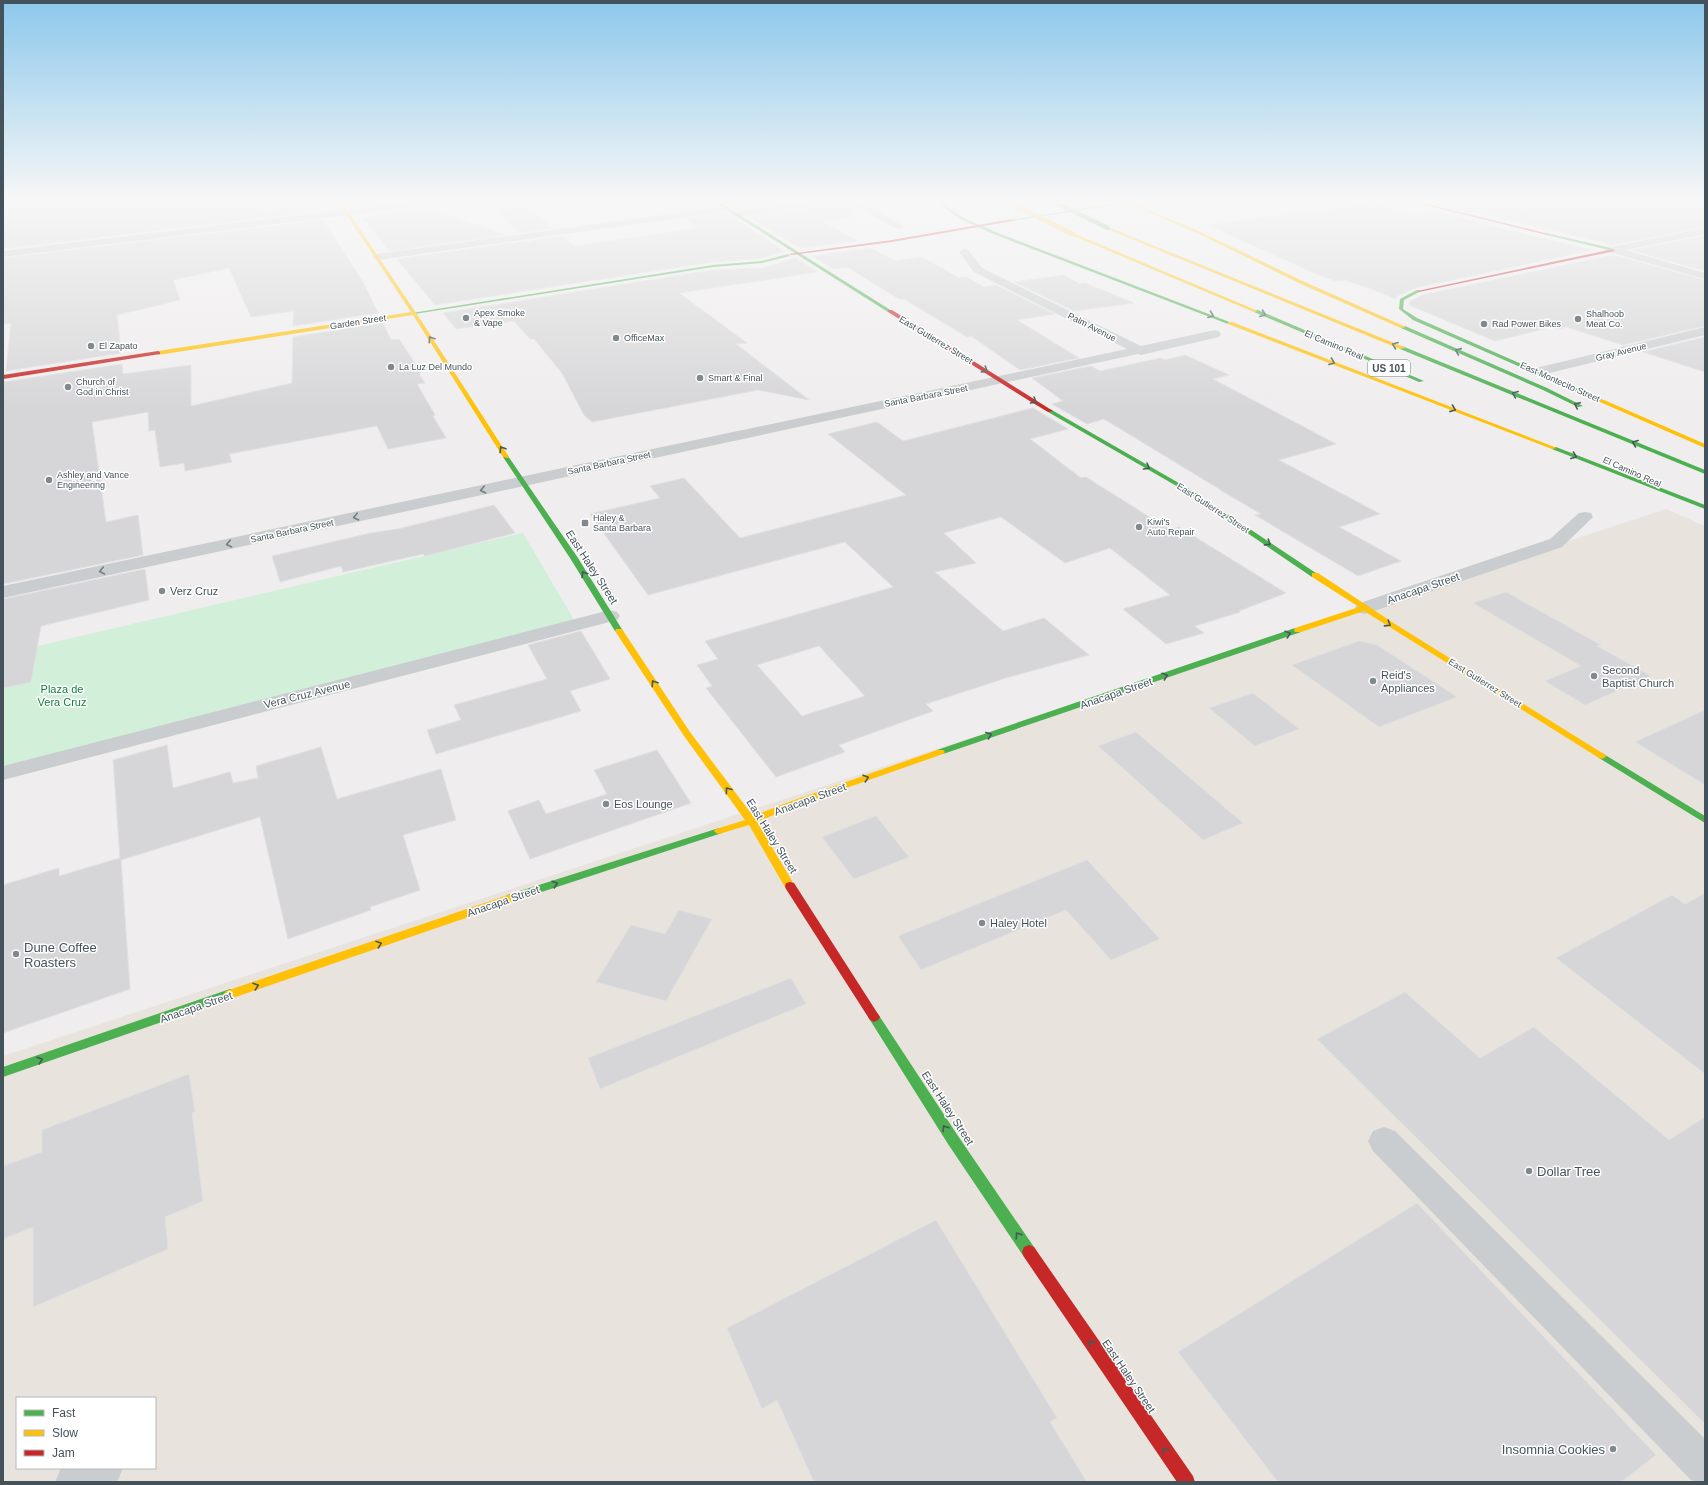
<svg xmlns="http://www.w3.org/2000/svg" width="1708" height="1485" font-family="Helvetica,sans-serif">
	<style>
		.commercial { fill: #e8e3dd; fill-rule: evenodd }
		.green { fill: #d1efd9 }
		.building { fill: #d6d6d8; stroke: #e0dfe1; fill-rule: evenodd }
		.lines { fill: none; stroke-linecap: round; stroke-linejoin: round }
		.street { fill: #cacdcf; fill-rule: evenodd }
		.fast { fill: #4caf50; fill-rule: evenodd }
		.slow { fill: #ffc107; fill-rule: evenodd }
		.jam { fill: #c62828; fill-rule: evenodd }
		.fast-bridge-casing { stroke: #b2b8be; stroke-width: 5; stroke-linecap: butt }
		.slow-bridge-casing { stroke: #b2b8be; stroke-width: 5; stroke-linecap: butt }
		.fast-bridge { stroke: #4caf50; stroke-width: 4.5 }
		.slow-bridge { stroke: #ffc107; stroke-width: 4.5 }
		.oneway { stroke: #44585a }
		.oneway2 { stroke: #737e84 }
		.poi-dot { fill: #80898e; stroke: #fff; stroke-width: 1.5 }
		.labels { text-anchor: middle; stroke-width: 3; stroke-linejoin: round; paint-order: stroke }
		.far-poi-label { font-size: 9px; fill: #44535b; stroke: #fff; text-anchor: start }
		.far-street-label { font-size: 9px; fill: #44535b; stroke: #fff }
		.shield { fill: #fff; stroke: #7c878c; stroke-width: 1 }
		.shield-label { font-size: 10px; font-weight: bold; fill: #44535b }
		.street-label { font-size: 11px; fill: #44535b; stroke: #fff }
		.poi-label { font-size: 11px; fill: #44535b; stroke: #fff; text-anchor: start }
		.park-label { font-size: 11px; fill: #127f3c; stroke: #fff }
		.near-poi-label { font-size: 13px; fill: #44535b; stroke: #fff; text-anchor: start }
	</style>
	<rect width="100%" height="100%" fill="#efedee"/>
	<path class="commercial" d="M 1666,509 L 1705,526 L 1705,1482 L 3,1482 L 3,1056 ZM 17,1398 L 155,1398 L 155,1468 L 17,1468 Z"/>
	<path class="green" d="M 523,533 L 574,620 L 3,766 L 3,654 Z"/>
	<path class="building" d="M 3,202 L 258,202 L 262,209 L 301,205 L 305,213 L 3,249 Z
		M 487,202 L 523,202 L 553,228 L 520,233 Z
		M 660,202 L 710,202 L 715,206 L 675,212 Z
		M 725,202 L 790,202 L 737,209 Z
		M 827,202 L 847,202 L 851,205 L 852,217 L 823,222 L 858,241 L 800,248 L 749,217 L 821,206 Z
		M 1377,202 L 1414,215 L 1435,212 L 1592,250 L 1415,288 L 1397,296 L 1396,299 L 1364,286 L 1362,286 L 1345,280 L 1335,281 L 1312,272 L 1208,225 Z
		M 1464,202 L 1705,202 L 1705,227 L 1613,245 L 1458,208 L 1464,207 Z
		M 425,208 L 507,235 L 390,251 L 363,219 L 398,211 Z
		M 726,213 L 784,251 L 762,258 L 713,262 L 435,305 L 397,259 L 526,241 L 531,243 L 529,241 L 562,236 L 574,246 L 699,228 L 685,219 Z
		M 323,220 L 363,282 L 378,313 L 293,326 L 294,311 L 251,317 L 229,268 L 173,280 L 180,300 L 117,315 L 121,353 L 6,371 L 11,323 L 3,324 L 3,258 Z
		M 1705,236 L 1705,271 L 1631,250 Z
		M 871,248 L 895,261 L 922,257 L 959,278 L 966,277 L 984,287 L 996,285 L 1055,314 L 1017,320 L 1079,358 L 1020,370 L 971,336 L 967,337 L 904,299 L 899,299 L 847,267 L 834,269 L 812,256 Z
		M 1613,255 L 1705,280 L 1705,326 L 1623,345 L 1566,327 L 1559,329 L 1552,327 L 1495,341 L 1409,305 L 1409,302 L 1422,295 Z
		M 796,258 L 818,272 L 679,293 L 747,343 L 736,344 L 809,400 L 758,390 L 592,422 L 584,415 L 562,373 L 534,339 L 530,339 L 514,321 L 456,329 L 443,313 L 713,270 L 762,268 Z
		M 1064,275 L 1080,284 L 1085,283 L 1134,303 L 1074,311 L 1014,282 Z
		M 383,323 L 391,340 L 399,339 L 421,373 L 419,374 L 425,383 L 417,384 L 435,415 L 433,416 L 446,438 L 388,449 L 377,426 L 229,454 L 232,462 L 185,471 L 184,463 L 160,467 L 155,430 L 149,431 L 148,412 L 92,422 L 106,522 L 138,515 L 143,555 L 3,584 L 3,394 L 4,382 L 122,364 L 123,374 L 191,365 L 191,406 L 292,383 L 293,337 Z
		M 1705,337 L 1705,372 L 1643,352 Z
		M 1185,355 L 1229,375 L 1213,379 L 1336,444 L 1279,460 L 1380,514 L 1339,527 L 1401,561 L 1358,576 L 1255,515 L 1261,514 L 1220,490 L 1221,490 L 1104,419 L 1087,424 L 1052,404 L 1063,401 L 1032,378 L 1091,366 L 1100,371 L 1161,358 L 1165,360 Z
		M 1033,408 L 1068,429 L 1030,439 L 1081,478 L 1086,477 L 1170,530 L 1179,527 L 1286,593 L 1239,611 L 1240,612 L 1195,626 L 1204,633 L 1166,644 L 1123,609 L 1170,595 L 1110,548 L 1065,563 L 1001,517 L 944,533 L 976,563 L 935,572 L 1003,631 L 1044,618 L 1089,655 L 1006,678 L 926,704 L 933,711 L 839,745 L 845,752 L 776,777 L 706,688 L 712,686 L 697,665 L 718,659 L 705,641 L 893,587 L 845,542 L 648,595 L 590,514 L 660,498 L 650,486 L 684,478 L 740,538 L 906,495 L 828,434 L 877,422 L 903,441 ZM 819,646 L 865,696 L 802,716 L 757,665 Z
		M 494,505 L 515,533 L 425,556 L 423,554 L 343,572 L 341,566 L 280,582 L 272,556 L 371,533 L 398,529 Z
		M 145,569 L 149,600 L 41,626 L 31,682 L 3,688 L 3,599 Z
		M 1506,592 L 1601,645 L 1597,646 L 1651,676 L 1585,705 L 1545,681 L 1581,666 L 1473,603 Z
		M 581,631 L 610,679 L 570,691 L 581,711 L 436,754 L 427,730 L 461,720 L 454,705 L 547,679 L 528,645 Z
		M 1359,641 L 1377,645 L 1457,697 L 1379,727 L 1292,665 Z
		M 1253,693 L 1299,729 L 1255,746 L 1209,708 Z
		M 1705,710 L 1705,785 L 1635,742 Z
		M 1136,732 L 1243,823 L 1203,840 L 1098,746 Z
		M 167,745 L 173,788 L 230,772 L 233,783 L 258,778 L 256,766 L 321,747 L 337,799 L 441,769 L 456,820 L 403,835 L 420,890 L 370,907 L 371,910 L 288,939 L 260,817 L 121,860 L 130,989 L 3,1033 L 3,885 L 59,868 L 59,876 L 120,858 L 113,760 Z
		M 657,750 L 691,803 L 530,859 L 508,811 L 539,800 L 546,814 L 607,794 L 594,770 Z
		M 876,816 L 909,857 L 854,879 L 822,837 Z
		M 1087,860 L 1160,939 L 1111,960 L 1066,910 L 921,970 L 898,936 Z
		M 1705,893 L 1705,1074 L 1556,958 L 1672,895 L 1685,904 Z
		M 679,910 L 712,919 L 666,1001 L 596,982 L 631,925 L 665,934 Z
		M 791,978 L 806,1004 L 600,1089 L 588,1058 Z
		M 1405,992 L 1480,1058 L 1534,1027 L 1669,1140 L 1705,1117 L 1705,1424 L 1317,1039 Z
		M 189,1074 L 195,1112 L 192,1113 L 203,1201 L 165,1217 L 168,1249 L 33,1307 L 33,1227 L 3,1239 L 3,1166 L 42,1152 L 42,1130 Z
		M 1417,1203 L 1656,1455 L 1621,1482 L 1278,1482 L 1178,1352 Z
		M 936,1220 L 1057,1418 L 1050,1422 L 1087,1482 L 814,1482 L 777,1400 L 762,1409 L 727,1328 Z"/>
	<g class="lines">
		<path class="street" d="M 408,202 L 436,202 L 431,205 L 3,257 L 3,251 Z
			M 801,202 L 826,202 L 821,205 L 736,217 L 731,214 L 736,211 Z
			M 848,202 L 860,202 L 904,226 L 899,229 L 895,228 Z
			M 728,206 L 731,207 L 733,209 L 731,211 L 377,260 L 372,257 L 377,254 Z
			M 1705,228 L 1705,234 L 1625,250 L 1705,273 L 1705,279 L 1609,252 L 1608,250 L 1609,248 L 1616,246 Z
			M 964,249 L 968,250 L 982,268 L 1141,346 L 1215,330 L 1219,331 L 1221,334 L 1219,337 L 1141,355 L 1138,354 L 3,598 L 3,586 L 1127,349 L 974,272 L 959,252 Z
			M 1705,327 L 1705,335 L 1537,376 L 1532,375 L 1530,372 L 1532,369 Z
			M 1585,512 L 1591,513 L 1593,517 L 1562,547 L 1371,612 L 1364,614 L 1357,612 L 1355,608 L 1357,604 L 1550,539 L 1579,513 Z
			M 610,610 L 617,612 L 620,616 L 617,620 L 3,780 L 3,766 Z
			M 1384,1127 L 1395,1131 L 1705,1439 L 1705,1482 L 1697,1482 L 1691,1480 L 1373,1151 L 1368,1141 L 1373,1131 Z
			M 61,1468 L 123,1468 L 117,1482 L 55,1482 Z"/>
		<path class="fast" d="M 714,202 L 719,202 L 892,311 L 888,312 Z
			M 936,202 L 940,202 L 964,218 L 998,233 L 1232,323 L 1228,324 L 996,235 L 962,220 Z
			M 1125,202 L 1134,202 L 1012,221 L 1010,220 Z
			M 1547,233 L 1611,248 L 1611,249 L 1609,250 L 1546,235 Z
			M 788,254 L 790,256 L 762,263 L 713,267 L 414,314 L 412,313 L 713,265 L 762,261 Z
			M 1417,290 L 1421,291 L 1404,300 L 1403,309 L 1417,318 L 1605,401 L 1600,402 L 1413,320 L 1399,309 L 1400,299 Z
			M 1254,310 L 1258,310 L 1424,381 L 1419,382 L 1254,312 Z
			M 1401,326 L 1405,326 L 1547,388 L 1583,406 L 1578,407 L 1543,390 L 1401,328 Z
			M 1402,346 L 1705,470 L 1705,474 L 1400,349 L 1399,348 Z
			M 1050,409 L 1191,490 L 1319,575 L 1315,577 L 1312,577 L 1187,492 L 1048,412 L 1048,410 Z
			M 1552,447 L 1556,447 L 1705,505 L 1705,509 L 1552,449 Z
			M 504,456 L 508,456 L 578,558 L 623,631 L 622,633 L 619,633 L 615,631 L 570,558 L 503,457 Z
			M 1295,628 L 1298,628 L 1302,630 L 1301,632 L 943,754 L 937,754 L 935,752 L 937,750 Z
			M 1602,753 L 1705,816 L 1705,823 L 1599,758 L 1597,756 Z
			M 719,828 L 722,829 L 724,831 L 722,833 L 511,902 L 507,901 L 506,898 L 507,895 Z
			M 230,989 L 234,991 L 236,994 L 234,997 L 3,1077 L 3,1067 Z
			M 874,1012 L 878,1014 L 958,1136 L 1034,1247 L 1036,1252 L 1034,1257 L 1029,1259 L 1024,1257 L 948,1144 L 870,1020 L 868,1017 L 870,1014 Z"/>
		<path class="slow" d="M 338,202 L 342,202 L 422,322 L 509,457 L 508,458 L 503,457 L 413,315 L 158,355 L 155,353 L 158,351 L 411,312 Z
			M 1125,202 L 1130,202 L 1201,232 L 1307,283 L 1406,327 L 1401,328 L 1303,285 L 1199,234 Z
			M 1108,227 L 1404,347 L 1405,348 L 1400,349 L 1107,229 Z
			M 1071,233 L 1073,233 L 1258,311 L 1254,312 L 1071,235 Z
			M 1228,322 L 1232,322 L 1557,448 L 1552,449 L 1228,324 Z
			M 1600,400 L 1604,400 L 1705,444 L 1705,448 L 1600,402 Z
			M 1312,573 L 1318,573 L 1395,624 L 1607,756 L 1602,759 L 1599,758 L 1364,611 L 1301,632 L 1295,632 L 1294,630 L 1295,628 L 1359,607 L 1312,577 Z
			M 616,629 L 622,629 L 690,732 L 753,816 L 789,802 L 937,750 L 943,750 L 945,752 L 943,754 L 795,806 L 757,822 L 795,886 L 794,889 L 786,889 L 749,825 L 719,834 L 716,833 L 714,831 L 716,829 L 745,820 L 684,736 L 615,631 Z
			M 511,894 L 515,895 L 516,898 L 515,901 L 230,999 L 226,997 L 224,994 L 226,991 Z"/>
		<path class="jam" d="M 1412,202 L 1419,202 L 1549,234 L 1547,235 Z
			M 1012,219 L 1013,221 L 892,242 L 791,255 L 789,254 L 892,240 Z
			M 1613,249 L 1615,251 L 1419,292 L 1417,291 Z
			M 888,310 L 892,310 L 1053,411 L 1048,412 L 1028,400 L 888,312 Z
			M 158,351 L 160,352 L 160,354 L 3,379 L 3,375 Z
			M 790,882 L 794,883 L 878,1014 L 880,1017 L 878,1020 L 874,1022 L 870,1020 L 786,889 L 785,886 L 786,883 Z
			M 1029,1245 L 1034,1247 L 1193,1476 L 1195,1482 L 1177,1482 L 1024,1257 L 1022,1252 L 1024,1247 Z"/>
		<defs>
			<path id="fast-bridge" d="M 1054,202 L 1108,228"/>
			<path id="slow-bridge" d="M 1009,202 L 1072,234"/>
		</defs>
		<use href="#fast-bridge" class="fast-bridge-casing"/>
		<use href="#slow-bridge" class="slow-bridge-casing"/>
		<use href="#fast-bridge" class="fast-bridge"/>
		<use href="#slow-bridge" class="slow-bridge"/>
	</g>
	<defs><path id="oneway-chevron" d="M-2-3.5L2.5 0L-2 3.5" fill="none" stroke-width="1.6" stroke-linecap="round" stroke-linejoin="round"/></defs>
	<g class="oneway">
		<use href="#oneway-chevron" transform="translate(1263 314) rotate(23)"/>
		<use href="#oneway-chevron" transform="translate(1211 315) rotate(21)"/>
		<use href="#oneway-chevron" transform="translate(431 339) rotate(-123)"/>
		<use href="#oneway-chevron" transform="translate(1395 345) rotate(-158)"/>
		<use href="#oneway-chevron" transform="translate(1458 351) rotate(-156)"/>
		<use href="#oneway-chevron" transform="translate(1332 362) rotate(21)"/>
		<use href="#oneway-chevron" transform="translate(985 370) rotate(33)"/>
		<use href="#oneway-chevron" transform="translate(1515 394) rotate(-158)"/>
		<use href="#oneway-chevron" transform="translate(1034 401) rotate(30)"/>
		<use href="#oneway-chevron" transform="translate(1577 405) rotate(-154)"/>
		<use href="#oneway-chevron" transform="translate(1453 409) rotate(21)"/>
		<use href="#oneway-chevron" transform="translate(1635 443) rotate(-158)"/>
		<use href="#oneway-chevron" transform="translate(502 449) rotate(-123)"/>
		<use href="#oneway-chevron" transform="translate(1574 456) rotate(21)"/>
		<use href="#oneway-chevron" transform="translate(1147 467) rotate(30)"/>
		<use href="#oneway-chevron" transform="translate(1268 543) rotate(33)"/>
		<use href="#oneway-chevron" transform="translate(584 574) rotate(-122)"/>
		<use href="#oneway-chevron" transform="translate(1388 624) rotate(32)"/>
		<use href="#oneway-chevron" transform="translate(1288 634) rotate(-19)"/>
		<use href="#oneway-chevron" transform="translate(1165 676) rotate(-19)"/>
		<use href="#oneway-chevron" transform="translate(654 683) rotate(-123)"/>
		<use href="#oneway-chevron" transform="translate(989 735) rotate(-20)"/>
		<use href="#oneway-chevron" transform="translate(866 778) rotate(-19)"/>
		<use href="#oneway-chevron" transform="translate(728 790) rotate(-126)"/>
		<use href="#oneway-chevron" transform="translate(555 884) rotate(-19)"/>
		<use href="#oneway-chevron" transform="translate(379 944) rotate(-19)"/>
		<use href="#oneway-chevron" transform="translate(256 986) rotate(-19)"/>
		<use href="#oneway-chevron" transform="translate(40 1060) rotate(-19)"/>
		<use href="#oneway-chevron" transform="translate(945 1128) rotate(-122)"/>
		<use href="#oneway-chevron" transform="translate(1018 1235) rotate(-124)"/>
		<use href="#oneway-chevron" transform="translate(1091 1343) rotate(-124)"/>
		<use href="#oneway-chevron" transform="translate(1165 1450) rotate(-124)"/>
	</g>
	<g class="oneway2">
		<use href="#oneway-chevron" transform="translate(483 490) rotate(168)"/>
		<use href="#oneway-chevron" transform="translate(356 517) rotate(168)"/>
		<use href="#oneway-chevron" transform="translate(229 544) rotate(168)"/>
		<use href="#oneway-chevron" transform="translate(102 571) rotate(168)"/>
	</g>
	<linearGradient id="sky" x2="0" y2="1"><stop stop-color="#8cc8eb"/><stop offset="0.49" stop-color="#f8f7f7"/><stop offset="1" stop-color="#f8f7f7" stop-opacity="0"/></linearGradient>
	<rect width="1708" height="410" fill="url(#sky)"/>
	<g class="poi-dot">
		<circle cx="466" cy="318" r="4"/>
		<circle cx="1578" cy="319" r="4"/>
		<circle cx="1484" cy="324" r="4"/>
		<circle cx="616" cy="338" r="4"/>
		<circle cx="91" cy="346" r="4"/>
		<circle cx="391" cy="367" r="4"/>
		<circle cx="700" cy="378" r="4"/>
		<circle cx="68" cy="387" r="4"/>
		<circle cx="49" cy="480" r="4"/>
		<rect x="581" y="519" width="8" height="8" rx="2"/>
		<circle cx="1139" cy="527" r="4"/>
		<circle cx="162" cy="591" r="4"/>
		<circle cx="1594" cy="676" r="4"/>
		<circle cx="1373" cy="681" r="4"/>
		<circle cx="606" cy="804" r="4"/>
		<circle cx="982" cy="923" r="4"/>
		<circle cx="16" cy="954" r="4"/>
		<circle cx="1529" cy="1171" r="4"/>
		<circle cx="1613" cy="1449" r="4"/>
	</g>
	<g class="labels">
		<g class="far-poi-label">
			<text x="474" y="316">Apex Smoke<tspan x="474" dy="10">&amp; Vape</tspan></text>
			<text x="1586" y="317">Shalhoob<tspan x="1586" dy="10">Meat Co.</tspan></text>
			<text x="1492" y="327">Rad Power Bikes</text>
			<text x="624" y="341">OfficeMax</text>
			<text x="99" y="349">El Zapato</text>
			<text x="399" y="370">La Luz Del Mundo</text>
			<text x="708" y="381">Smart &amp; Final</text>
			<text x="76" y="385">Church of<tspan x="76" dy="10">God in Christ</tspan></text>
			<text x="57" y="478">Ashley and Vance<tspan x="57" dy="10">Engineering</tspan></text>
			<text x="593" y="521">Haley &amp;<tspan x="593" dy="10">Santa Barbara</tspan></text>
			<text x="1147" y="525">Kiwi's<tspan x="1147" dy="10">Auto Repair</tspan></text>
		</g>
		<g class="far-street-label">
			<text transform="translate(358 322) rotate(-9)" y="3">Garden Street</text>
			<text transform="translate(1092 327) rotate(27)" y="3">Palm Avenue</text>
			<text transform="translate(936 340) rotate(31)" y="3">East Gutierrez Street</text>
			<text transform="translate(1334 345) rotate(23)" y="3">El Camino Real</text>
			<text transform="translate(1621 352) rotate(-14)" y="3">Gray Avenue</text>
			<text transform="translate(1560 382) rotate(24)" y="3">East Montecito Street</text>
			<text transform="translate(926 396) rotate(-11)" y="3">Santa Barbara Street</text>
			<text transform="translate(609 463) rotate(-12)" y="3">Santa Barbara Street</text>
			<text transform="translate(1632 472) rotate(24)" y="3">El Camino Real</text>
			<text transform="translate(1213 508) rotate(33)" y="3">East Gutierrez Street</text>
			<text transform="translate(292 531) rotate(-12)" y="3">Santa Barbara Street</text>
			<text transform="translate(1485 683) rotate(32)" y="3">East Gutierrez Street</text>
		</g>
		<rect class="shield" x="1368" y="360" width="42" height="16" rx="3"/>
		<g class="shield-label">
			<text x="1389" y="372">US 101</text>
		</g>
		<g class="street-label">
			<text transform="translate(592 567) rotate(57)" y="4">East Haley Street</text>
			<text transform="translate(1423 588) rotate(-19)" y="4">Anacapa Street</text>
			<text transform="translate(1116 693) rotate(-19)" y="4">Anacapa Street</text>
			<text transform="translate(307 694) rotate(-14)" y="4">Vera Cruz Avenue</text>
			<text transform="translate(810 799) rotate(-20)" y="4">Anacapa Street</text>
			<text transform="translate(772 836) rotate(58)" y="4">East Haley Street</text>
			<text transform="translate(503 901) rotate(-19)" y="4">Anacapa Street</text>
			<text transform="translate(196 1007) rotate(-19)" y="4">Anacapa Street</text>
			<text transform="translate(948 1108) rotate(57)" y="4">East Haley Street</text>
			<text transform="translate(1129 1376) rotate(56)" y="4">East Haley Street</text>
		</g>
		<g class="poi-label">
			<text x="170" y="595">Verz Cruz</text>
			<text x="1602" y="674">Second<tspan x="1602" dy="13">Baptist Church</tspan></text>
			<text x="1381" y="679">Reid's<tspan x="1381" dy="13">Appliances</tspan></text>
			<text x="614" y="808">Eos Lounge</text>
			<text x="990" y="927">Haley Hotel</text>
		</g>
		<g class="park-label">
			<text x="62" y="693">Plaza de<tspan x="62" dy="13">Vera Cruz</tspan></text>
		</g>
		<g class="near-poi-label">
			<text x="24" y="952">Dune Coffee<tspan x="24" dy="15">Roasters</tspan></text>
			<text x="1537" y="1176">Dollar Tree</text>
			<text x="1605" y="1454" text-anchor="end">Insomnia Cookies</text>
		</g>
	</g>
	<rect width="1708" height="1485" fill="none" stroke="#44535b" stroke-width="8"/>
	<rect x="16" y="1397" width="140" height="72" fill="#ffffff" stroke="#b4babd"/>
	<rect x="24" y="1410" width="20" height="6" fill="#4caf50" stroke="#b4babd"/>
	<text x="52" y="1417" font-size="12" fill="#44535b">Fast</text>
	<rect x="24" y="1430" width="20" height="6" fill="#ffc107" stroke="#b4babd"/>
	<text x="52" y="1437" font-size="12" fill="#44535b">Slow</text>
	<rect x="24" y="1450" width="20" height="6" fill="#c62828" stroke="#b4babd"/>
	<text x="52" y="1457" font-size="12" fill="#44535b">Jam</text>
</svg>
